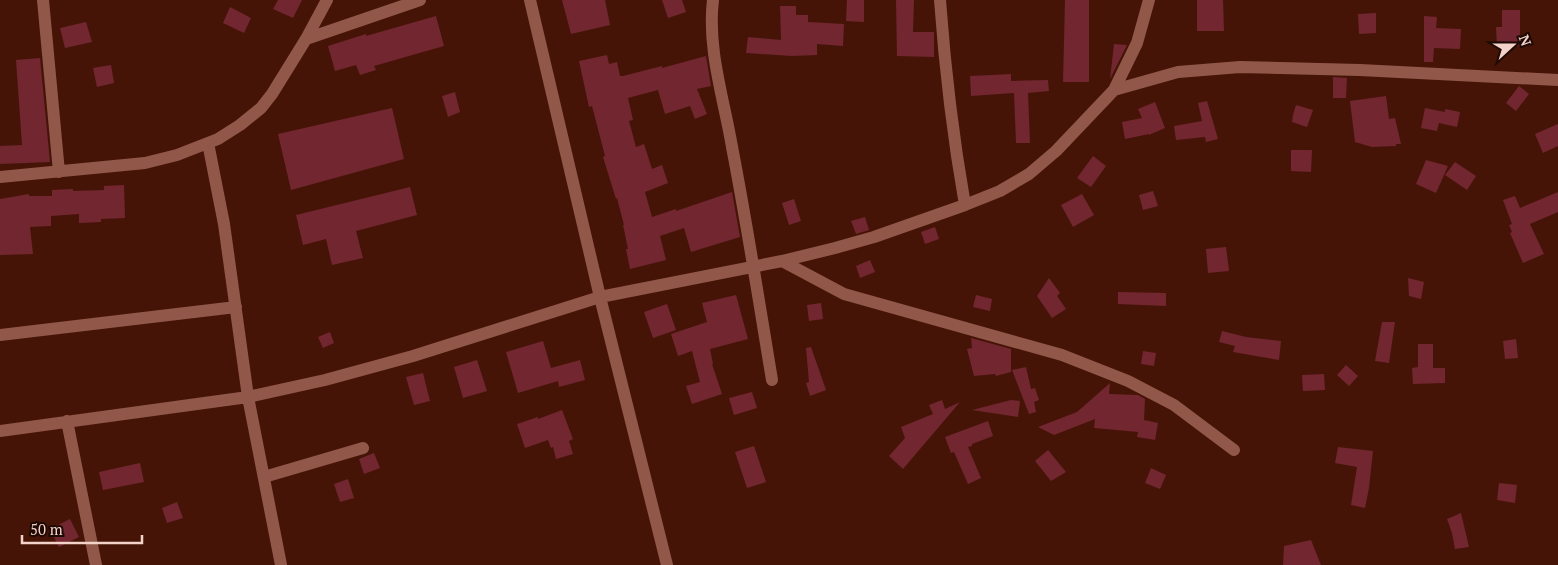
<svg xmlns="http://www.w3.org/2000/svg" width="1558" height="565" font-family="'PT Serif',serif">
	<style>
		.building { fill: #712630 }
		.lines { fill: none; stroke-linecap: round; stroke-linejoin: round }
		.minor { stroke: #915849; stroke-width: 12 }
	</style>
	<rect width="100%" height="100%" fill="#461407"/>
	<path class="building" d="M 278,0 L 302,0 L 293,18 L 273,9 Z
		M 562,0 L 605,0 L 610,25 L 571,34 Z
		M 662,0 L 682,0 L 686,12 L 668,18 Z
		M 847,0 L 864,0 L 864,22 L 846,21 Z
		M 896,0 L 914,0 L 913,32 L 934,32 L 934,57 L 897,56 Z
		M 1065,0 L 1089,0 L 1089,82 L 1063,82 Z
		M 1197,0 L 1223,0 L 1224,31 L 1197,31 Z
		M 780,6 L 796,6 L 796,15 L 808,15 L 808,22 L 844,24 L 843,46 L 817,44 L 817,55 L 792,56 L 746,53 L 748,37 L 781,40 Z
		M 230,7 L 251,18 L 244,33 L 223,23 Z
		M 1502,10 L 1520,10 L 1520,46 L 1497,46 L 1496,27 L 1502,27 Z
		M 1376,13 L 1376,33 L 1359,34 L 1358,14 Z
		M 436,16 L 444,46 L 374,66 L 376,70 L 360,75 L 356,65 L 335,71 L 328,46 L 366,34 L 366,36 Z
		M 1424,16 L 1437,17 L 1436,28 L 1461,29 L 1460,49 L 1434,48 L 1433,62 L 1424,62 Z
		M 86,22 L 92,42 L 65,48 L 60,28 Z
		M 1114,44 L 1127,45 L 1110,79 Z
		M 607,55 L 609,64 L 617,62 L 620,76 L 623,76 L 662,66 L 662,68 L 706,56 L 711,86 L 697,89 L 707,114 L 695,119 L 690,106 L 665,114 L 658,90 L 628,98 L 633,120 L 629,121 L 636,147 L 644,144 L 652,169 L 662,165 L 668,183 L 645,192 L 652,217 L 676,209 L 676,211 L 732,192 L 740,237 L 691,252 L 684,228 L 660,236 L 666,260 L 630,269 L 626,249 L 628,249 L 623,225 L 624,225 L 617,198 L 616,199 L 603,157 L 605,156 L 592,106 L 589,107 L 579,61 Z
		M 40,58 L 50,162 L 0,164 L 0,146 L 22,145 L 16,60 Z
		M 111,65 L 114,83 L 97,87 L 93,68 Z
		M 1011,74 L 1011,81 L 1048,80 L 1049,91 L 1028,93 L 1030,143 L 1016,143 L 1014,93 L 971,96 L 970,76 Z
		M 1333,77 L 1347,78 L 1346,98 L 1333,98 Z
		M 1519,86 L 1529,94 L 1516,111 L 1506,103 Z
		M 455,92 L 460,112 L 448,117 L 442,96 Z
		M 1386,96 L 1389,119 L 1395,118 L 1401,144 L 1396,144 L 1396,146 L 1372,147 L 1355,142 L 1350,101 Z
		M 1207,101 L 1218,139 L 1206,142 L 1205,137 L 1176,140 L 1174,126 L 1202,121 L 1198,103 Z
		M 1155,102 L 1165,128 L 1149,135 L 1149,134 L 1125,139 L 1122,122 L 1142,118 L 1138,109 Z
		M 1296,105 L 1313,110 L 1307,127 L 1292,122 L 1293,115 Z
		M 392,108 L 404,159 L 291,190 L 278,134 Z
		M 1425,108 L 1445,112 L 1445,109 L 1460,112 L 1457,127 L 1439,123 L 1437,131 L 1421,128 Z
		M 1558,124 L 1558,146 L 1543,153 L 1535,134 Z
		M 1291,150 L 1312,150 L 1311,172 L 1291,171 Z
		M 1093,156 L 1106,166 L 1091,187 L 1077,178 Z
		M 1426,160 L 1448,166 L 1436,193 L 1416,184 Z
		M 1455,162 L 1476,176 L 1467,190 L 1445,175 Z
		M 124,185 L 125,218 L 101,219 L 101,222 L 79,223 L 79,214 L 51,216 L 51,226 L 30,227 L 33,254 L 0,255 L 0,199 L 29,194 L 29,196 L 52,196 L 52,190 L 73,189 L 73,191 L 104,190 L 104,186 Z
		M 410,187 L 417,215 L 356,231 L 363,258 L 332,265 L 326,239 L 303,245 L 296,215 Z
		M 1153,191 L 1158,206 L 1143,210 L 1139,195 Z
		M 1558,192 L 1558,212 L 1530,224 L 1544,254 L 1523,263 L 1510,233 L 1512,232 L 1509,225 L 1512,224 L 1503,200 L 1515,196 L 1520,208 Z
		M 1082,194 L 1094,215 L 1073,227 L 1061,205 Z
		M 794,199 L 801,221 L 789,225 L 782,203 Z
		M 865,217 L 869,230 L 856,234 L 851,221 Z
		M 935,227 L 939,239 L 925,244 L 921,232 Z
		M 1226,247 L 1229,271 L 1208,273 L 1206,249 Z
		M 870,260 L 875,272 L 860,278 L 856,266 Z
		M 1049,278 L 1060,293 L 1057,296 L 1066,309 L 1052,318 L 1037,296 Z
		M 1408,278 L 1424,282 L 1421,299 L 1409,296 Z
		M 1118,292 L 1166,293 L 1166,306 L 1118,304 Z
		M 736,295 L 748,339 L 710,349 L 713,364 L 712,364 L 722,394 L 692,404 L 686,386 L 700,382 L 692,351 L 678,356 L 671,334 L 707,322 L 702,303 Z
		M 976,295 L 992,299 L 990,311 L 973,307 Z
		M 821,303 L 823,319 L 809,321 L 807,305 Z
		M 667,304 L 676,330 L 653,338 L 644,312 Z
		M 1382,322 L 1395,322 L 1389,363 L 1375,361 Z
		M 1222,331 L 1246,337 L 1281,341 L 1279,360 L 1233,352 L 1235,346 L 1219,342 Z
		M 330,332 L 334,343 L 323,348 L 318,337 Z
		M 971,338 L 1011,349 L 1011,372 L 996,376 L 995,374 L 974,376 L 967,349 L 972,348 Z
		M 1516,339 L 1518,358 L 1505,359 L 1503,341 Z
		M 543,341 L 551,368 L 580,360 L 585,380 L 559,387 L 558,381 L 518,393 L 506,352 Z
		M 1418,344 L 1433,344 L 1433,368 L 1445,368 L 1445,383 L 1413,384 L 1412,368 L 1418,367 Z
		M 811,347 L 826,390 L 810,396 L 806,383 L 809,382 L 806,348 Z
		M 1143,351 L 1156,353 L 1154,366 L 1141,364 Z
		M 477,360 L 487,391 L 463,398 L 454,367 Z
		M 1346,365 L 1358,376 L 1349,386 L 1337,375 Z
		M 1026,367 L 1031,389 L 1035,388 L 1039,400 L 1034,402 L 1036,412 L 1029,414 L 1012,370 Z
		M 423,373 L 430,401 L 414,405 L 406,377 Z
		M 1324,374 L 1325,390 L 1303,391 L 1302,375 Z
		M 1110,383 L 1109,394 L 1138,395 L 1145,399 L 1144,420 L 1158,423 L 1155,440 L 1137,437 L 1138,432 L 1094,428 L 1095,419 L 1054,435 L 1038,427 L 1077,412 Z
		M 752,392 L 757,408 L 734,415 L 729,398 Z
		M 942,400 L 945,409 L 960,402 L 903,469 L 889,456 L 905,438 L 901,427 L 933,414 L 929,405 Z
		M 1011,400 L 1020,401 L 1018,417 L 972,410 Z
		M 562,410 L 573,439 L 569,441 L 573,454 L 556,459 L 553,447 L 551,448 L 548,440 L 525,448 L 517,424 L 538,417 L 538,419 Z
		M 988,421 L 993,436 L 972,444 L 972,446 L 968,447 L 981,478 L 968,484 L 954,452 L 951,453 L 945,437 Z
		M 754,446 L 766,482 L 747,488 L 735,452 Z
		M 1338,447 L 1373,451 L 1369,488 L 1365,508 L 1351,505 L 1357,467 L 1335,463 Z
		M 1048,450 L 1066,472 L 1051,481 L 1035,461 Z
		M 374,453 L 380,468 L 364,474 L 359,459 Z
		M 140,463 L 144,482 L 103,490 L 99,472 Z
		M 1151,468 L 1166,475 L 1160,489 L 1145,483 Z
		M 348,479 L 354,498 L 340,502 L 334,484 Z
		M 1499,483 L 1517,485 L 1515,503 L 1497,500 Z
		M 177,502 L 183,518 L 167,523 L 162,508 Z
		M 1461,513 L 1469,547 L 1455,549 L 1452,533 L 1447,519 Z
		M 70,519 L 79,537 L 59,547 L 50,529 Z
		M 1311,540 L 1321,565 L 1283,565 L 1284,546 Z"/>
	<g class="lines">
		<path class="minor" d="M 43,0 L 59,172
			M 530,0 L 600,297 L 667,565
			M 713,0 C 707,49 724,99 732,147 C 747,224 759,302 772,380
			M 940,0 C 945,69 953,137 965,205
			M 306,39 L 420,0
			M 1114,90 L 1178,72 L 1240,67 L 1360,70 L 1558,80
			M 208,143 L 224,224 L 248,397 L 281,565
			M 0,177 L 145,163 L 177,155 L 218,139 L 240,125 L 261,108 L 272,94 L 306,39 L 327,0
			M 782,261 L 844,294 L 1062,355 L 1128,381 L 1174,405 L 1234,450
			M 0,335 L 236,307
			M 67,421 L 96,565
			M 0,431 L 248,397 L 325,380 L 413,356 L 600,297 L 782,261 L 835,248 L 874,237 L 965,205 L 1000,191 L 1029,174 L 1056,151 L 1114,90 L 1137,43 L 1149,0
			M 264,477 L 363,448"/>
	</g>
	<g transform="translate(1513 45) rotate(69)" stroke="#1e0904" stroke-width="4" paint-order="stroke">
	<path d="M0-4L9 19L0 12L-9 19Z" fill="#f3d2c9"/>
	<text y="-8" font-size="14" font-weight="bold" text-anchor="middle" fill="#f3d2c9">N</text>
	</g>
	<path d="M22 535v8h120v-8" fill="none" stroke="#f3d2c9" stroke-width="2.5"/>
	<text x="30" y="535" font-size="15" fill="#f3d2c9" stroke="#1e0904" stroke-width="4" paint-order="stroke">50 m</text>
</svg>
